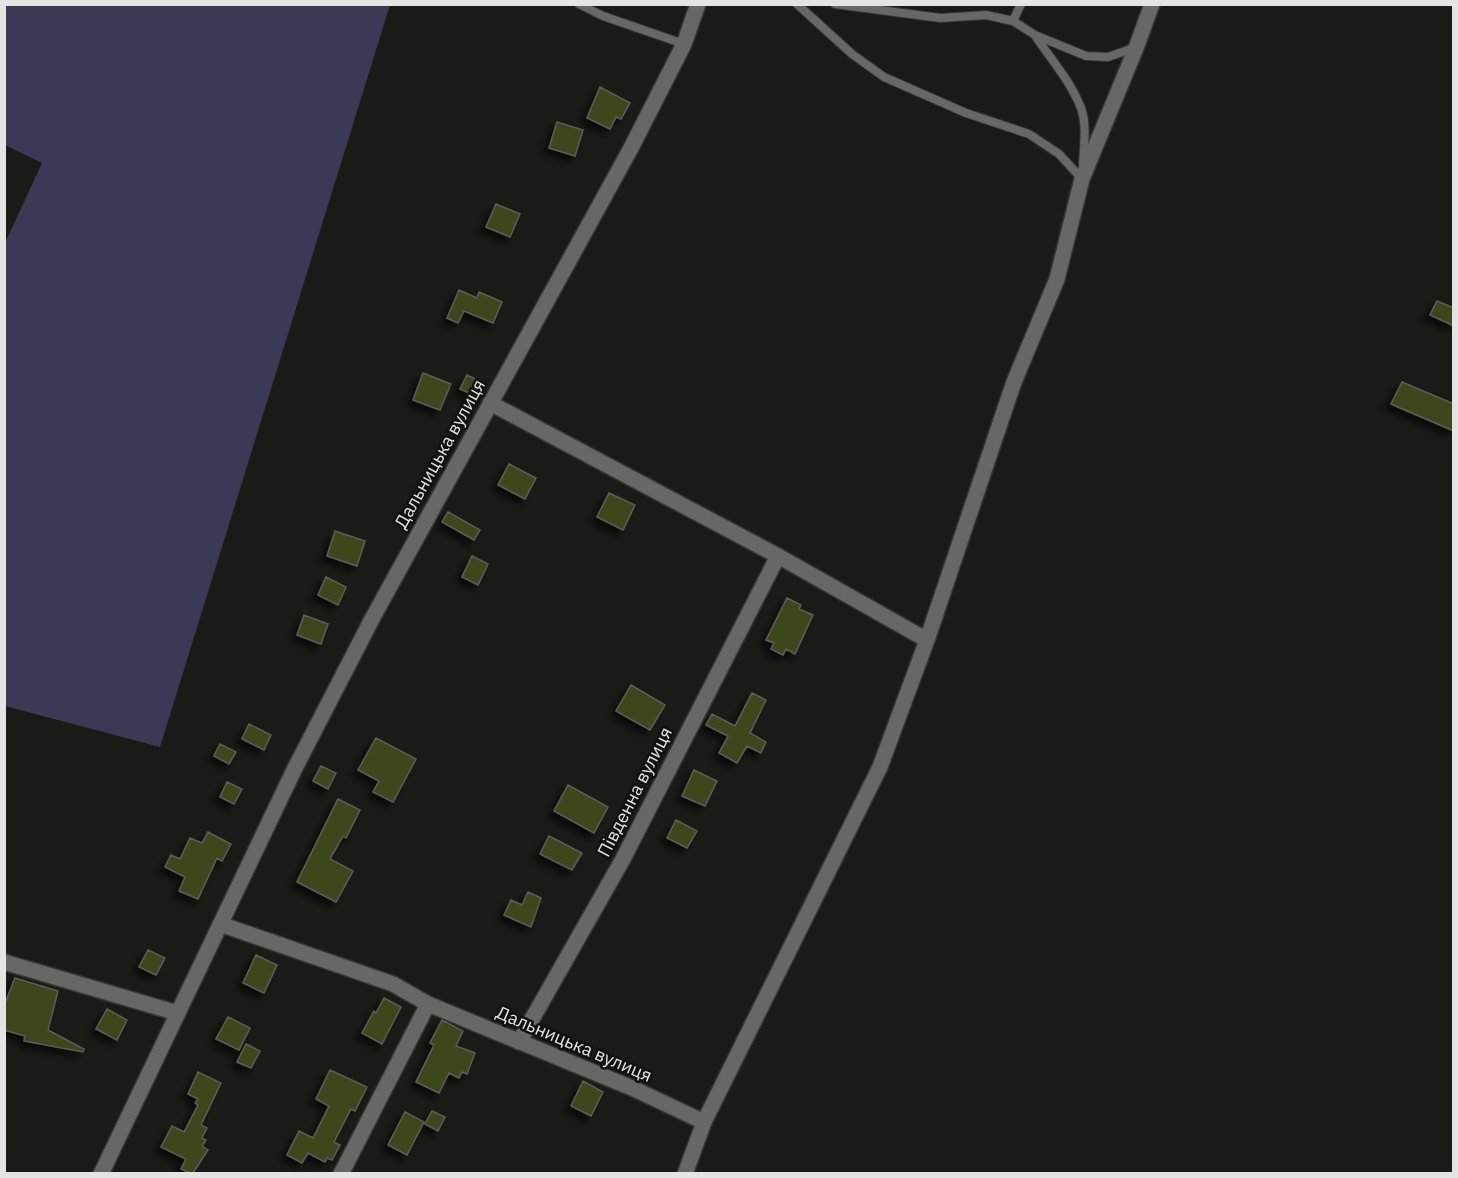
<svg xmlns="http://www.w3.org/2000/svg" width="1458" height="1178" font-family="'IBM Plex Sans',sans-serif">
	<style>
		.green { fill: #3a3956 }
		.building { fill: #3d471e; stroke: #5b5d58; stroke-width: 1.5; filter: url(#shadow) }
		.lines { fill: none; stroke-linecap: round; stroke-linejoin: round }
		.lane-casing { stroke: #363735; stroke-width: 10 }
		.street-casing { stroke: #363735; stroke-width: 18 }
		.lane { stroke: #676863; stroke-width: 8 }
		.street { stroke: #676863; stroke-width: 15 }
		.labels { text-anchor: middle; stroke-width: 5; stroke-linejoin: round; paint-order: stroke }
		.street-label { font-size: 18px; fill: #e4e5e2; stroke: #11120e }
	</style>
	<defs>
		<filter id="shadow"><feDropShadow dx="-5.5" dy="5.5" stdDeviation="3" flood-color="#0009"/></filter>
	</defs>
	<rect width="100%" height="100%" fill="#1a1b17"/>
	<path class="green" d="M 5,4 L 390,5 L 160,747 L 5,706 L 5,243 L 42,163 L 5,145 Z"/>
	<path class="building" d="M 600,87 L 630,103 L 621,119 L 616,117 L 610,129 L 587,118 Z
		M 557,122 L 583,130 L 575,156 L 549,148 Z
		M 496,204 L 520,214 L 510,237 L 486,227 Z
		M 459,290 L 477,298 L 479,292 L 502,302 L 493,323 L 464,311 L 458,323 L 447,318 Z
		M 1437,301 L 1454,308 L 1454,326 L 1430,315 Z
		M 423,373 L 451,384 L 440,410 L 413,400 Z
		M 467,375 L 482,382 L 475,396 L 460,389 Z
		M 1402,382 L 1454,404 L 1454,431 L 1391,404 Z
		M 509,464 L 536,478 L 525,499 L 498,485 Z
		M 609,493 L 635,505 L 623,530 L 597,517 Z
		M 448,512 L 480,530 L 474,540 L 442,522 Z
		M 335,531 L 365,541 L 357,566 L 327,556 Z
		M 472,556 L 488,564 L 478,585 L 462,577 Z
		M 326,577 L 346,587 L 338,605 L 318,595 Z
		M 787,598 L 801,605 L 799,609 L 813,615 L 795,654 L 786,649 L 783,655 L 771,649 L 774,643 L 766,640 Z
		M 304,615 L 328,624 L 321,644 L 297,635 Z
		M 631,685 L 665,705 L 650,730 L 616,711 Z
		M 752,693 L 766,700 L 750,733 L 766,742 L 761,753 L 747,746 L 737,763 L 719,753 L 728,736 L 706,725 L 712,714 L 735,726 Z
		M 249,724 L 271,735 L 264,750 L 242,739 Z
		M 376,738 L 416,759 L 393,802 L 373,792 L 379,781 L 358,770 Z
		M 220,744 L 236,752 L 229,764 L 214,756 Z
		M 321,766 L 336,773 L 328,789 L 313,781 Z
		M 694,770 L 717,781 L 705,806 L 682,796 Z
		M 227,782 L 242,789 L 234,804 L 220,797 Z
		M 568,785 L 608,807 L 594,833 L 554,811 Z
		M 338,799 L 360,810 L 346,838 L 343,836 L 330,859 L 353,871 L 336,902 L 297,882 Z
		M 676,820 L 697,831 L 687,848 L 667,838 Z
		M 208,832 L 231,844 L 222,861 L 217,858 L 198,899 L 179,891 L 185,877 L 165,867 L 171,855 L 180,859 L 190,838 L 202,843 Z
		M 549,836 L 582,853 L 572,870 L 540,854 Z
		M 528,892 L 541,898 L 531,927 L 504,915 L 511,900 L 522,905 Z
		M 148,950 L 165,958 L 156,975 L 139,967 Z
		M 256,955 L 277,965 L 264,993 L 243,983 Z
		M 15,978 L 58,991 L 48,1030 L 84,1049 L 83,1052 L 24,1041 L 25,1036 L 4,1030 L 4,1006 Z
		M 384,998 L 401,1007 L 382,1044 L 362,1033 L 374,1011 L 376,1013 Z
		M 107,1009 L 127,1020 L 117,1040 L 96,1029 Z
		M 228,1017 L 250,1028 L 239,1050 L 216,1039 Z
		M 442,1020 L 463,1031 L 456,1046 L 475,1053 L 467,1074 L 462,1072 L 459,1078 L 449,1073 L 439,1093 L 416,1082 L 434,1045 L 430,1043 Z
		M 246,1044 L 260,1051 L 251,1068 L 237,1062 Z
		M 330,1070 L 367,1087 L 355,1111 L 351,1109 L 334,1142 L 340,1145 L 332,1160 L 327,1158 L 325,1162 L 308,1153 L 302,1163 L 287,1155 L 299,1131 L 313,1138 L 329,1106 L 316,1099 Z
		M 198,1072 L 221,1083 L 201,1125 L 207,1128 L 202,1138 L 206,1140 L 202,1146 L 208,1150 L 193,1173 L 190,1173 L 181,1169 L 186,1159 L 161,1147 L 172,1126 L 184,1132 L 198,1105 L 195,1103 L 198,1099 L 188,1094 Z
		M 583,1081 L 603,1092 L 591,1116 L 571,1106 Z
		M 432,1111 L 445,1117 L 438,1131 L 425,1124 Z
		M 405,1112 L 424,1122 L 407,1155 L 388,1145 Z"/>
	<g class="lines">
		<defs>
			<path id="lane" d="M 579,4 L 603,16 L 684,44
				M 797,4 L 852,54 L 884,77 L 966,113 L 1029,134 L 1059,154 L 1082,179
				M 835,4 L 940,18 L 986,15 L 1013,21 L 1035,35 L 1086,56 L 1108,57 L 1134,48
				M 1013,21 L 1021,4
				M 1036,37 C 1051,59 1071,82 1081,108 C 1087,125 1084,145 1083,164"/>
			<path id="street" d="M 490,403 L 778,556 L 927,640
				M 220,924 L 393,984 L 428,1004 L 632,1088 L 704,1122
				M 4,962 L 177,1013
				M 519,1042 L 623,859 L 778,556
				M 101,1174 L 294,770 L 372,619 L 631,148 L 684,44 L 698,4
				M 341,1174 L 428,1004
				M 685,1174 L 704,1122 L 880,767 L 927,640 L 1014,382 L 1057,279 L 1082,179 L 1136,48 L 1152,4"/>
		</defs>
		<use href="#lane" class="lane-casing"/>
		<use href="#street" class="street-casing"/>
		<use href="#lane" class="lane"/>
		<use href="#street" class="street"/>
	</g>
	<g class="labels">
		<g class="street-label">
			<text transform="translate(440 454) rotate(-61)" y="6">Дальницька вулиця</text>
			<text transform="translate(635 792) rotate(-63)" y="6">Південна вулиця</text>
			<text transform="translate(574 1044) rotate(23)" y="6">Дальницька вулиця</text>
		</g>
	</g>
	<rect width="1458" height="1178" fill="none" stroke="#e4e5e2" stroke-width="12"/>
</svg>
